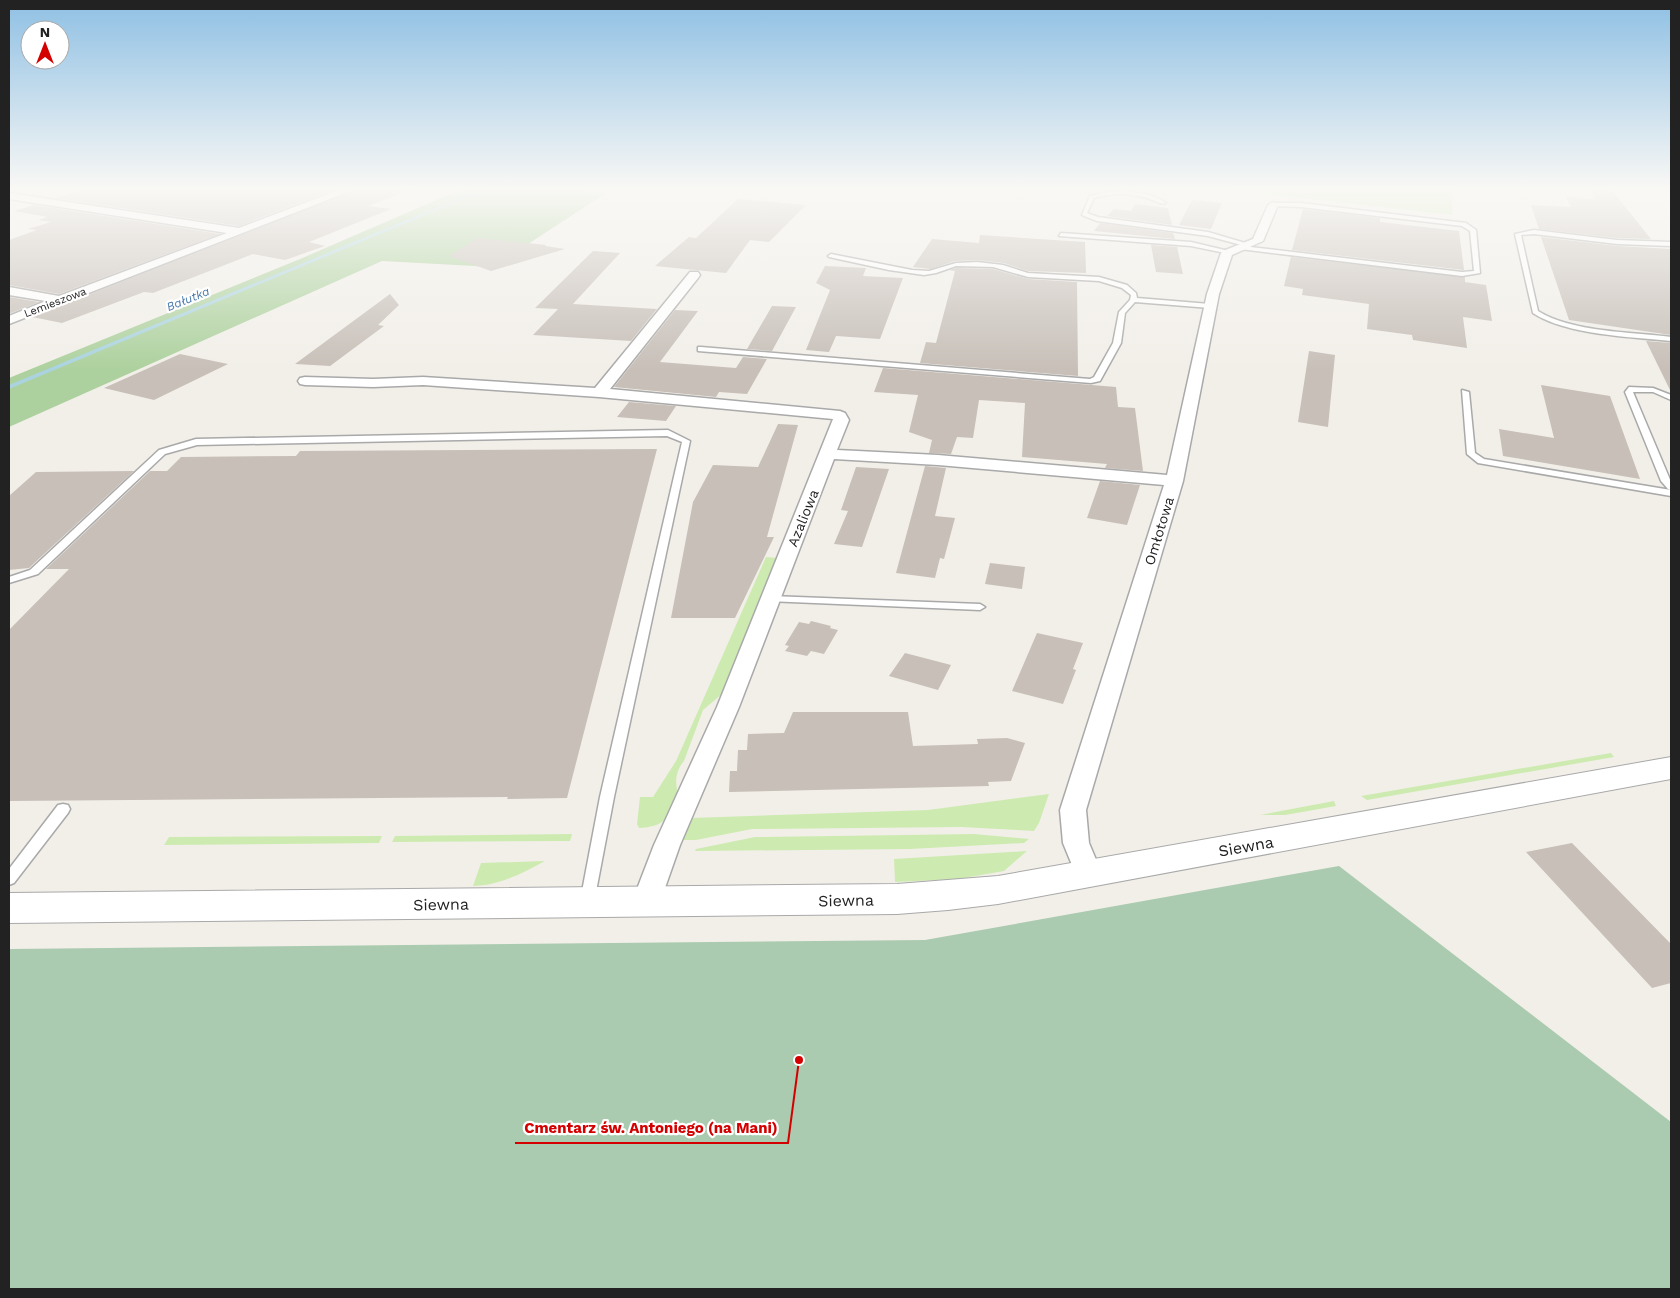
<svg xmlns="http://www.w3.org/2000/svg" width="1680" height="1298" font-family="'Work Sans',sans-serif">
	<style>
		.grass { fill: #cdebb0 }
		.forest { fill: #add19e }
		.cemetery { fill: #aacbaf }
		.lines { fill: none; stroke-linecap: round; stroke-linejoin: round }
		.stream { fill: #aad3df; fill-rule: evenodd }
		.building { fill: #c7bfb8 }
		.service-casing { stroke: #a9a9a9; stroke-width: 3 }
		.minor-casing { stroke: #a9a9a9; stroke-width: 3 }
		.tertiary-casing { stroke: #a9a9a9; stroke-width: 2 }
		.service { fill: #fff; fill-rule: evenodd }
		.minor { fill: #fff; fill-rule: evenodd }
		.tertiary { fill: #fff; fill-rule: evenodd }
		.labels { text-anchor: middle; stroke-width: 4.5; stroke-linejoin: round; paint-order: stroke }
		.far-street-label { font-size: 11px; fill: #222; stroke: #fff }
		.far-water-label { font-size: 12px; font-style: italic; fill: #4a7aab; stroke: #fff }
		.street-label { font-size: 14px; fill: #222; stroke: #fff }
		.near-street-label { font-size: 16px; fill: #222; stroke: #fff }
		.leader { fill: none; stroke: #d40000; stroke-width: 2 }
		.callout-dot { fill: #d40000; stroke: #fff; stroke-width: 2 }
		.callout-label { font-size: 15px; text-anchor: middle; font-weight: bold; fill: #d40000; stroke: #fff; stroke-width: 4.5; stroke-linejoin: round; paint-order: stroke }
	</style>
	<rect width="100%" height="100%" fill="#f2efe9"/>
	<path class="grass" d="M 1218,188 L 1451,188 L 1453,215 L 1227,190 Z
		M 766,557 L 777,558 L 763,599 L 722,694 L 703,710 L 684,761 C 675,771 674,786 680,798 C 670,818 663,827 639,828 L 637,824 L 640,797 L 653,797 L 676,761 Z
		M 1611,753 L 1614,757 L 1367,800 L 1361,796 Z
		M 1049,794 L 1039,823 L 1034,831 L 961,827 L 752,829 L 696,840 L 683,840 L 691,818 L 928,810 Z
		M 1334,801 L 1336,806 L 1285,815 L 1260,815 Z
		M 572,834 L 570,841 L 392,842 L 395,836 Z
		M 974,834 L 1029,839 L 1024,843 L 910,849 L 695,851 L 696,849 L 755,837 Z
		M 382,836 L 379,843 L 164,845 L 169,837 Z
		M 1027,851 L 1004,871 L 958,879 L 895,882 L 894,859 Z
		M 545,861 C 523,873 498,886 473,886 L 481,863 Z"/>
	<path class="forest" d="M 464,188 L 576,188 L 573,190 L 606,193 L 493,267 L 382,261 L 9,427 L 9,378 L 300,259 Z"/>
	<path class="cemetery" d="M 1339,866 L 1671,1122 L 1671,1289 L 9,1289 L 9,949 L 925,940 Z"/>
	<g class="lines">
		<path class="stream" d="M 484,188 L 490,188 L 9,389 L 9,385 Z"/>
	</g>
	<path class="building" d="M 89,188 L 338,188 L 239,226 L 56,198 Z
		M 360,188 L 411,189 L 368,206 L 391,209 L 309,242 L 325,246 L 285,260 L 253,254 L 153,293 L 144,292 L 62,323 L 32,317 Z
		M 1589,188 L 1610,188 L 1651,239 L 1617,238 L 1539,229 L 1531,205 L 1571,207 L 1566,197 L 1595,199 Z
		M 738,199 L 806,205 L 769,242 L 750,240 L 726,273 L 655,266 L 689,237 L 696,238 Z
		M 1192,200 L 1222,203 L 1211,229 L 1179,225 Z
		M 1135,204 L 1168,208 L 1172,225 L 1107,216 L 1114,209 L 1131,211 Z
		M 34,205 L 220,234 L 59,294 L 9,285 L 9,240 L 37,230 L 28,229 L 51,222 L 38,220 L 48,217 L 14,211 Z
		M 1303,209 L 1380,218 L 1380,222 L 1459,231 L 1464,270 L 1292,250 Z
		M 1100,223 L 1173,233 L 1175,239 L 1094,231 Z
		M 980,235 L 1085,242 L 1086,273 L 1028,271 L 1004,263 L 977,260 L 955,261 L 931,269 L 913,267 L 932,239 L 979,243 Z
		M 1541,237 L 1617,246 L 1671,249 L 1671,335 L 1569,320 Z
		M 478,238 L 546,245 L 545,246 L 565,249 L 491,271 L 449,256 Z
		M 1151,245 L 1177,247 L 1183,274 L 1156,272 Z
		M 593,251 L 620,253 L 573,304 L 657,309 L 631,341 L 533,335 L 558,309 L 535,308 Z
		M 1291,257 L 1465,277 L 1465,282 L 1486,285 L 1492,321 L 1463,317 L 1467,348 L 1413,340 L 1412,335 L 1367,329 L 1369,304 L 1302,295 L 1303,289 L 1284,286 Z
		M 825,266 L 866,268 L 863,276 L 903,278 L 880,339 L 836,336 L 829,352 L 806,350 L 830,290 L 816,283 Z
		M 956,268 L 993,269 L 1028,279 L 1077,282 L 1078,376 L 920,363 L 926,342 L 936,343 L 955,271 L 949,270 Z
		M 390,294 L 399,305 L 378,325 L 384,326 L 330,366 L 295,364 Z
		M 9,297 L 39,302 L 11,313 L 9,313 Z
		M 772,306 L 796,307 L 772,351 L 747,349 Z
		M 675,310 L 698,311 L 660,362 L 736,368 L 743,357 L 767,359 L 747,394 L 719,392 L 716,397 L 614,387 Z
		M 1646,341 L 1671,343 L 1671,392 Z
		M 1309,351 L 1335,355 L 1328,427 L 1298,422 Z
		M 180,354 L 228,364 L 154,400 L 104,388 Z
		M 883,368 L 1116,387 L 1118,407 L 1135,408 L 1143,471 L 1105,468 L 1107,464 L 1022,457 L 1025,403 L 979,400 L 973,438 L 957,437 L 951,454 L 929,453 L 932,440 L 909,432 L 918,395 L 874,392 Z
		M 1541,385 L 1610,396 L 1640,479 L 1503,456 L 1499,429 L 1554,438 Z
		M 629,402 L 676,406 L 666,421 L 617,417 Z
		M 778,424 L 798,425 L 767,537 L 774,537 L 735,618 L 671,618 L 693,502 L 713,465 L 758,467 Z
		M 657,449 L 567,798 L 507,799 L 508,797 L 9,801 L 9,630 L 69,569 L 46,569 L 150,471 L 167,471 L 181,457 L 296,456 L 300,451 Z
		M 925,466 L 946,468 L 935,516 L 955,518 L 944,559 L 940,558 L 935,578 L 896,573 Z
		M 856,467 L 889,469 L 862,547 L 834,544 L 848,511 L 841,510 Z
		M 134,471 L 29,568 L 9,570 L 9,496 L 36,472 Z
		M 1100,481 L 1140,485 L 1127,525 L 1087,518 Z
		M 990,563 L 1025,567 L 1022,589 L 985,584 Z
		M 811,621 L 831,626 L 830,628 L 838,630 L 824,654 L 811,651 L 807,656 L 785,651 L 789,646 L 785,645 L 799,622 L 809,624 Z
		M 1037,633 L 1083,643 L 1073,669 L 1076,670 L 1063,704 L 1012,691 Z
		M 905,653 L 951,665 L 938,690 L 889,676 Z
		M 793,712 L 908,712 L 913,746 L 978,744 L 977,739 L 1007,738 L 1025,743 L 1011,781 L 988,782 L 989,786 L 729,792 L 730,771 L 737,771 L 738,750 L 747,750 L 748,734 L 784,733 Z
		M 1572,843 L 1671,944 L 1671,983 L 1652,988 L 1526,852 Z"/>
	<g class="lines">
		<defs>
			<path id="service" d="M 1108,192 C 1127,191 1150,191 1166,203 C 1160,205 1154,200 1147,198 C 1130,193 1111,193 1094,198 L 1087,213 L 1098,217 L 1208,232 L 1252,245 L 1249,247 L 1208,236 L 1097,221 L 1082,215 L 1090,196 Z
				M 1273,203 L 1301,203 L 1466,223 L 1476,230 L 1480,273 L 1462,276 L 1240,249 L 1239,248 L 1242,246 L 1462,272 L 1474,271 L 1470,231 L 1462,226 L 1301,207 L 1271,206 Z
				M 1534,230 L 1617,240 L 1671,242 L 1671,246 L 1617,244 L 1534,234 L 1521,235 L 1538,311 C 1571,332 1632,332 1671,337 L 1671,341 C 1632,337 1566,335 1533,313 L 1515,234 Z
				M 1061,233 L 1191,242 L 1233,252 L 1230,254 L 1191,246 L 1059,236 Z
				M 831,254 L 912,270 L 929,271 L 956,263 L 977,262 L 1003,265 L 1028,273 L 1099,277 L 1127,285 L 1136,293 L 1137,298 L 1210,304 L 1213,306 L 1210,308 L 1135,302 L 1125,313 L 1121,343 L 1100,381 L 1091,383 L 698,351 L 698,347 L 701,347 L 1090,379 L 1094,377 L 1113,343 L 1119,312 L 1130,300 L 1131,295 L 1122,288 L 1099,281 L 1028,277 L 993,267 L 956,266 L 936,273 L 924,275 L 889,270 L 829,257 L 828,256 Z
				M 1629,387 L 1653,388 L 1671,395 L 1671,400 L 1653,392 L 1633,392 L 1671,482 L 1671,490 L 1668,489 L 1661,481 L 1625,392 Z
				M 1462,390 L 1469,392 L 1475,453 L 1484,459 L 1671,490 L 1671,496 L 1478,463 L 1467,454 Z
				M 668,430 L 690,441 L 614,797 L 594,902 L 592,906 L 587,908 L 582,906 L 580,902 L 600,797 L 682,442 L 667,436 L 197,445 L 165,454 L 38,574 L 9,583 L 9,577 L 30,570 L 159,450 L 196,439 Z
				M 771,596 L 980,604 L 985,607 L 980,610 L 767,601 L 766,599 L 767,597 Z
				M 63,804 L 68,805 L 70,809 L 68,813 L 14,883 L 9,885 L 9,869 L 58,805 Z"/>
			<path id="minor" d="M 344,188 L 358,188 L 9,324 L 9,316 L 46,301 L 9,295 L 9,287 L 59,296 L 227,233 L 9,199 L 9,193 L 239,228 Z
				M 1273,202 L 1278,205 L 1263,241 L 1232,255 L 1219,294 L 1183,481 L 1086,810 L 1089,843 L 1102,874 L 1099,882 L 1089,885 L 1079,882 L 1063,843 L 1060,810 L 1164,485 L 938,465 L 834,459 L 739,707 L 680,845 L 660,902 L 656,910 L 646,913 L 636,910 L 632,902 L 654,845 L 717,707 L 833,419 L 599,397 L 423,385 L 373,387 L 305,385 L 300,384 L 298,381 L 300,378 L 305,377 L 373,379 L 423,377 L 595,388 L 690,272 L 698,272 L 700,275 L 698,278 L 610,389 L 840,411 L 845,413 L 849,420 L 837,450 L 938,455 L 1167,475 L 1207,294 L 1221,253 L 1223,251 L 1253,239 L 1268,205 Z"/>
			<path id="tertiary" d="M 1671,757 L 1671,779 L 998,904 L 948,910 L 897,914 L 9,923 L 9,893 L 897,884 L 998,876 Z"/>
		</defs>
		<use href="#service" class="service-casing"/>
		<use href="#minor" class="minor-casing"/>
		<use href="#tertiary" class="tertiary-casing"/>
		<use href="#service" class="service"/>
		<use href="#minor" class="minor"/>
		<use href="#tertiary" class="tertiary"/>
	</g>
	<linearGradient id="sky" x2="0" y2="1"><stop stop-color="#8fc0e4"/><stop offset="0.51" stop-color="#f9f8f5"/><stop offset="1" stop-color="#f9f8f5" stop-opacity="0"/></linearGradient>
	<rect width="1680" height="370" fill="url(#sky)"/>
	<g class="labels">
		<g class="far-street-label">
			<text transform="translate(55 302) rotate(-21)" y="4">Lemieszowa</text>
		</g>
		<g class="far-water-label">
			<text transform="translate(188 299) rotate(-22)" y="4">Bałutka</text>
		</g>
		<g class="street-label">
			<text transform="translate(803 518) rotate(-68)" y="5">Azaliowa</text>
			<text transform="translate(1159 531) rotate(-73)" y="5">Omłotowa</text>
		</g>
		<g class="near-street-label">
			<text transform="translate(1246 846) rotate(-10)" y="6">Siewna</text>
			<text transform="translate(846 900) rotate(-1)" y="6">Siewna</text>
			<text transform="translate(441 904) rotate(-1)" y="6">Siewna</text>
		</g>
	</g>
	<path class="leader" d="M799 1060L788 1143H515"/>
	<circle class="callout-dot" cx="799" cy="1060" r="5"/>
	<g class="callout-label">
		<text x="651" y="1133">Cmentarz św. Antoniego (na Mani)</text>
	</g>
	<rect width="1680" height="1298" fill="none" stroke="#222222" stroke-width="20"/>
	<g transform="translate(45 45)"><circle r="24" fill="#ffffff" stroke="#a7a7a7"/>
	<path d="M0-4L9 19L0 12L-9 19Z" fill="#d40000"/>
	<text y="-8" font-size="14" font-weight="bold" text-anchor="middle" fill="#222222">N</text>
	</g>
</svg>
